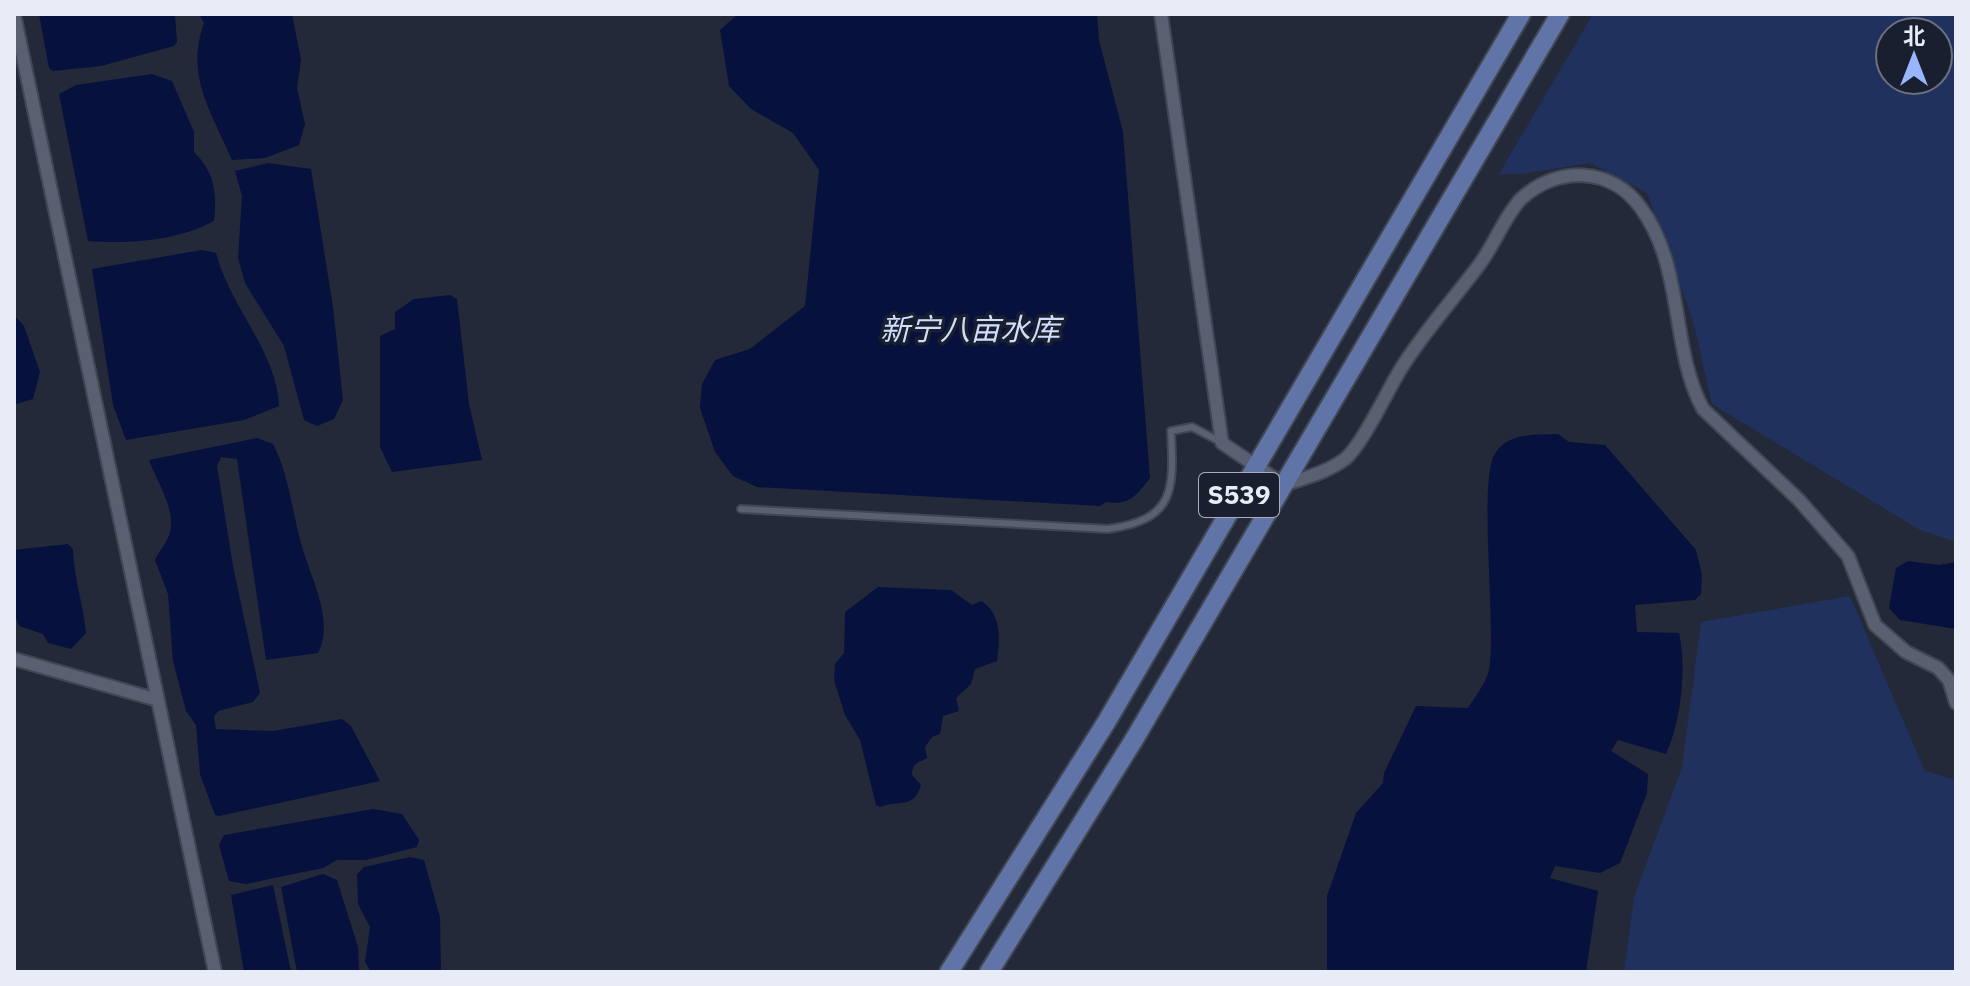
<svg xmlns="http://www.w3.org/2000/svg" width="1970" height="986" font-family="'IBM Plex Sans','Noto Sans SC',sans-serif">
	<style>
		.green { fill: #20315e; fill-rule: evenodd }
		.water { fill: #06113e }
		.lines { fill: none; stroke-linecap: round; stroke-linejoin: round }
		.service-casing { stroke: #414653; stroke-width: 10 }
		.minor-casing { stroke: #414653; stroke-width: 16 }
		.primary-casing { stroke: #414653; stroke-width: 22 }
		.service { stroke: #586071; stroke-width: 6 }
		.minor { stroke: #586071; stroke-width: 12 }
		.primary { stroke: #6074a7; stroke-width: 18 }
		.labels { text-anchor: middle; stroke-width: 7; stroke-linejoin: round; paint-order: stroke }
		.shield { fill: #191f2e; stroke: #a9aeba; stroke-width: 2 }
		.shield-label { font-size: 26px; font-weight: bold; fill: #e7ecf6 }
		.water-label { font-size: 30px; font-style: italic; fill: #d0defe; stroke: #191f2e }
	</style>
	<rect width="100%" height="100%" fill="#232938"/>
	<path class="green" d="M 1593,14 L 1956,14 L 1956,542 L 1920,530 L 1712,404 L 1693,321 L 1647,193 L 1590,163 L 1523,174 L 1499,174 ZM 1890,32 L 1938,32 L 1938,80 L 1890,80 Z
		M 1850,596 L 1925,771 L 1956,780 L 1956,972 L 1624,972 L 1634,897 L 1682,767 L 1701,622 Z"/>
	<path class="water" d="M 39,14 L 175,14 L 177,42 L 174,46 L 101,66 L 53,71 L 49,68 Z
		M 199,14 L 292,14 L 301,60 L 297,88 L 305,124 L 299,145 L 265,158 L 232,160 C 211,111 185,76 204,23 Z
		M 738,14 L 1097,14 L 1099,40 L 1123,132 L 1150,478 C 1137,495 1129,506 1106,502 L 1100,506 L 757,487 L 733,476 L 715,452 L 700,408 L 702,384 L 715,360 L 750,349 L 805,306 L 819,170 L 793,133 L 751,109 L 729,86 L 720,30 Z
		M 152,74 L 172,81 L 194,132 L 194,152 C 215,173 217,193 214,221 C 178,241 128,244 88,241 L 59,94 L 76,85 Z
		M 268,163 L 311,169 L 333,307 L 343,400 L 334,419 L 317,426 L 304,420 L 284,346 L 245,283 L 238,258 L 242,196 L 235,171 Z
		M 202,250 L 216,253 C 230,307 277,352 279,406 L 244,420 L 126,440 L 113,405 L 92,269 Z
		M 450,295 L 457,299 L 469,404 L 482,460 L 392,472 L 380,447 L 380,336 L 395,329 L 395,312 L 414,299 Z
		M 14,315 L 24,326 L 40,372 L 33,399 L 16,404 Z
		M 1558,434 L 1569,442 L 1605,445 L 1696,550 L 1702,575 L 1701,594 L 1695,600 L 1635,605 L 1637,632 L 1679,633 C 1687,667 1681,722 1666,754 L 1618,740 L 1611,751 L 1648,774 L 1647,793 L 1620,863 L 1600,873 L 1555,866 L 1550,878 L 1598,891 L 1586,972 L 1327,972 L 1327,896 L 1356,813 L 1383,783 L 1384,773 L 1416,706 L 1468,708 C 1475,697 1486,683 1489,670 C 1497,626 1477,476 1496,452 C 1510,432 1536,435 1558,434 Z
		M 257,438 L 273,444 C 289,475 291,506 300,539 C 308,574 336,619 318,653 L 266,660 L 237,459 L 221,457 L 217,466 L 233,566 L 260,693 L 253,702 L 218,711 L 214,717 L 216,729 L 273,731 L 342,719 L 351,726 L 380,781 L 219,816 L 215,815 L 200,774 L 196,725 L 186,711 L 173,661 L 168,594 L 155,560 C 159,551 168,542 170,532 C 176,509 156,480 149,460 Z
		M 68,544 L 73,549 C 74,580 83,602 86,633 L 71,649 L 48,643 L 43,634 L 19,626 L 14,612 L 14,550 Z
		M 1908,561 L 1939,565 L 1956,562 L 1956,629 L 1900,620 L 1889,608 L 1896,568 Z
		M 878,587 L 951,590 L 972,605 L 981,601 C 1002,613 1000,641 997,661 L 975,669 L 971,684 L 956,698 L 959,711 L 943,716 L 940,734 L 932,737 L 925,747 L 927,758 C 918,763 912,763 912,775 L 921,785 C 913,810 900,799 880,807 L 876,805 L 860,740 L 845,715 L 834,680 L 835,664 L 844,653 L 845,612 Z
		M 373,809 L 402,814 L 419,840 L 417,847 L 366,860 L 337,860 L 323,868 L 246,884 L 229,881 L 219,845 L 224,835 Z
		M 410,857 L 424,860 L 440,917 L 441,970 L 371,972 L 365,962 L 370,927 L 358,904 L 357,874 L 364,867 Z
		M 323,874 L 337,880 L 358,947 L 359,972 L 297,972 L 281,887 Z
		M 273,885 L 291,972 L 244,972 L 231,895 Z"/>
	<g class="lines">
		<defs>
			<path id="service" d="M 741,509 L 1108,529 C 1175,520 1174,490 1171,431 L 1192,427 L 1221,442"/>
			<path id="minor" d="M 14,14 L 215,972
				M 1161,14 L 1222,443 L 1284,485 C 1304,478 1328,472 1345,459 C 1363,444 1388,389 1402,367 C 1426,329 1453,300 1479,265 C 1493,247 1506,214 1521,199 C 1557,165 1612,167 1641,208 C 1685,269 1670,348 1703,409 L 1799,500 L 1848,556 L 1875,625 L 1906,652 L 1938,668 L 1949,680 L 1956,703
				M 14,659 L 158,700"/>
			<path id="primary" d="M 949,972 L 1107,721 L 1521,14
				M 989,972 L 1135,738 L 1560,14"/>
		</defs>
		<use href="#service" class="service-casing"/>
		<use href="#minor" class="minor-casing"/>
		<use href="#primary" class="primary-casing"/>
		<use href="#service" class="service"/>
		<use href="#minor" class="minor"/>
		<use href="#primary" class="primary"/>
	</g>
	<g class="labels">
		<rect class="shield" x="1199" y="473" width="80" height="44" rx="6"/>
		<g class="shield-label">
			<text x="1239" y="504">S539</text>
		</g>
		<g class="water-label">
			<text x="970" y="340">新宁八亩水库</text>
		</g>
	</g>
	<rect width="1970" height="986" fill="none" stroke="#e7ecf6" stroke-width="32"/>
	<g transform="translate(1914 56)"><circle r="38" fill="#191f2e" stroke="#6b717e" stroke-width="2"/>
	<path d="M0-6L14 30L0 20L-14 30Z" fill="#98b5fd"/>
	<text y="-12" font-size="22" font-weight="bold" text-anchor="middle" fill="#e7ecf6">北</text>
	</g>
</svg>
